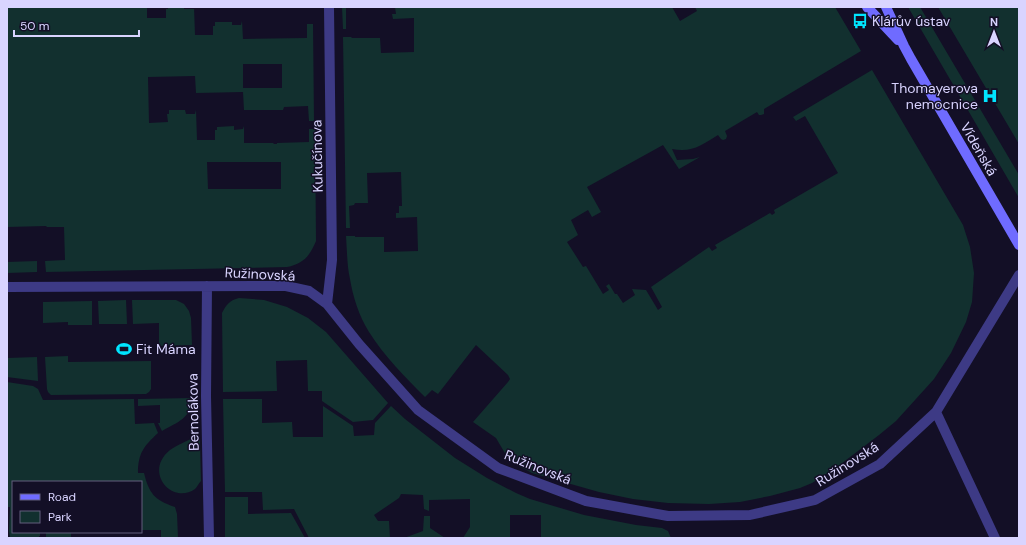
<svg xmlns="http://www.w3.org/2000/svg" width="1026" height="545" font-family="'DM Sans',sans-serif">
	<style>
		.green { fill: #12302f; fill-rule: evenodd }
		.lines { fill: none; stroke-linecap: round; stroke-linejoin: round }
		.street { stroke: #3d3a85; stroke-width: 10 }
		.secondary { stroke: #6f6bff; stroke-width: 10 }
		.labels { text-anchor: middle; stroke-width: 3; stroke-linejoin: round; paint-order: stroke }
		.poi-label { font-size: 14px; fill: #d9d4ff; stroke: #130f26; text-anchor: start }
		.street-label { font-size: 14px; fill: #d9d4ff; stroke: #130f26 }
	</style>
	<rect width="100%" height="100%" fill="#130f26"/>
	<path class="green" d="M 7,7 L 147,7 L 147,18 L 166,18 L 166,9 L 168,9 L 168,7 L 184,7 L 184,9 L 194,9 L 194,7 L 195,35 L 213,35 L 213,26 L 215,26 L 215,22 L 232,22 L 232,25 L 241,25 L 242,21 L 243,39 L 307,38 L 307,24 L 313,24 L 314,121 L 309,121 L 308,106 L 284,107 L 283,110 L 244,110 L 243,92 L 196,93 L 195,76 L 148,77 L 149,123 L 168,122 L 167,114 L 169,114 L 169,110 L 185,110 L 186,114 L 195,114 L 196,110 L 197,140 L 215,140 L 215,130 L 217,130 L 217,127 L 234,126 L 234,130 L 243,129 L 244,126 L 244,143 L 273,143 L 274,144 L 277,144 L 277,143 L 309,142 L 309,129 L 315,129 L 316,241 C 310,256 303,264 287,267 L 46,272 L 45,261 L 65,260 L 64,227 L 47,227 L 46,226 L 7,227 ZM 243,64 L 282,64 L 282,88 L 243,88 ZM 207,162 L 281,162 L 281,189 L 208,189 Z
		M 342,7 L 346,7 L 346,29 L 343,29 Z
		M 395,7 L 672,7 L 680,21 L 697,11 L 695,7 L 835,7 L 861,51 L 764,109 L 764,114 L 761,115 L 759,115 L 757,112 L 725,131 L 727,136 L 726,139 L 723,140 L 721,139 L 718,135 C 702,145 692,153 672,149 L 677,160 L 693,159 L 700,157 L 679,169 L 663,145 L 587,187 L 601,212 L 592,217 L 588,210 L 571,220 L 578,235 L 567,242 L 583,267 L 586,266 L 603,294 L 609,290 L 606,286 L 609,284 L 615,294 L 617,294 L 623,303 L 635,295 L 632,289 L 646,290 L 658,310 L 662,307 L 651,287 L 709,247 L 712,251 L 717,248 L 715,245 L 770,213 L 772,215 L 775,213 L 774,210 L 838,173 L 805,116 L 796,121 L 793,117 L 872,70 L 963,225 L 970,247 L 974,273 L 972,302 L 966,322 L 951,353 L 934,379 L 896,421 L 879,435 L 833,470 L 812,483 L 800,488 L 770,496 L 740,502 L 709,504 L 668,503 L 633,499 L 599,492 L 532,473 L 519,466 L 508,457 L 506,455 L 496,438 L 473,422 L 508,382 L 510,379 L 508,375 L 476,345 L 438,394 L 432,390 L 425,397 C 405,377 384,356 369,332 C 359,316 353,297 350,279 C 347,266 347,250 346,236 L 355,236 L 355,237 L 384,237 L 384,252 L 418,251 L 417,217 L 396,218 L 396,213 L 399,213 L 399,206 L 402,206 L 401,172 L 367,173 L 368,203 L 355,203 L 354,205 L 349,206 L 350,228 L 346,228 L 343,37 L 351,37 L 352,38 L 380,38 L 381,53 L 414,52 L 414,18 L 393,19 L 392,14 L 396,14 Z
		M 908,7 L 920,7 L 1019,175 L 1019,198 Z
		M 938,7 L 1019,7 L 1019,144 Z
		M 37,261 L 37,272 L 7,273 L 7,262 Z
		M 239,298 L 264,300 L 287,307 L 308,318 L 326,332 L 388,403 L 373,420 L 353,422 L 322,401 L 322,391 L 308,391 L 307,360 L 276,361 L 277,391 L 223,392 L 222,313 C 226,305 230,300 239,298 Z
		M 126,300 L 127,324 L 99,324 L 98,301 Z
		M 132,300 L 176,300 L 184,304 L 189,311 L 191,318 L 192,345 L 159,346 L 159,323 L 133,324 Z
		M 92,301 L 92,325 L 68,325 L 68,322 L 43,323 L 43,302 Z
		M 68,356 L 68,362 L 151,361 L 151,389 L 149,392 L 146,394 L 51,395 L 48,392 L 47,389 L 45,357 Z
		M 37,357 L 38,381 L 7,377 L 7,358 Z
		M 7,382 L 33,386 L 38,389 L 43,400 L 134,399 L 135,424 L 154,423 L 158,433 C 144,446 138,453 138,473 L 144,473 C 149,493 154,500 175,507 L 177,514 L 178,538 L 161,538 L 161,530 L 141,530 L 141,482 L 13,482 L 13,532 L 40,532 L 40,536 L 39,536 L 39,538 L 10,538 L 9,531 L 10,507 L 7,507 Z
		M 193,398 C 191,418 178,422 162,431 L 158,423 L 160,423 L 160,405 L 138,406 L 138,399 Z
		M 223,399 L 262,399 L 262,423 L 292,422 L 293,437 L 323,437 L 323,406 L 353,426 L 354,436 L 374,435 L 375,423 L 391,406 L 405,419 L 455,458 L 487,478 L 516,493 L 530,499 L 584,515 L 636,525 L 662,528 L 668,531 L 671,538 L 541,538 L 541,515 L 510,515 L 510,538 L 463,538 L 470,527 L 470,499 L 429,500 L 429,511 L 424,509 L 423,495 L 401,494 L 399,498 L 374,515 L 378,521 L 389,521 L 390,538 L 309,538 L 294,509 L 263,510 L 262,492 L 225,492 Z
		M 195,437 L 198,438 L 200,441 L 201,481 C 199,483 197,487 195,489 C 172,505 143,472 170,450 C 177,445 187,441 195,437 Z
		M 225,497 L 248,497 L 248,514 L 291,513 L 305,538 L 225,538 Z
		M 424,516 L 430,516 L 430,528 L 445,538 L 404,538 L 423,531 Z
		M 46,532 L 71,532 L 71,538 L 46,538 Z"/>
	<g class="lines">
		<path class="street" d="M 207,286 L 206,396 L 209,538
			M 7,287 L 286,286 L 309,291 L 327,304 L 359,344 L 418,410 L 498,468 L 586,501 L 668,516 L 750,515 L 815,500 L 880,464 L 936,412 L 1019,275
			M 327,304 L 332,260 L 329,7
			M 936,412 L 995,538"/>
		<path class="secondary" d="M 867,7 L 898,40
			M 886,7 L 904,46 L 911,59 L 1019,245"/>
	</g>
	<defs>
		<symbol id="bus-bare" viewBox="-9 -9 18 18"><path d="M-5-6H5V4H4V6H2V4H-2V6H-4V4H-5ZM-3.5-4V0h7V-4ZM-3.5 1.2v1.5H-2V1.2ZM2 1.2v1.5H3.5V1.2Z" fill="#00e5ff" stroke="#130f26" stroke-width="2.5" paint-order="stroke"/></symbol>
		<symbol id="hospital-bare" viewBox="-9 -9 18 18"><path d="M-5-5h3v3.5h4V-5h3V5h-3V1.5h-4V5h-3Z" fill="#00e5ff" stroke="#130f26" stroke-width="2.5" paint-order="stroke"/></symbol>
		<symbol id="stadium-bare" viewBox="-9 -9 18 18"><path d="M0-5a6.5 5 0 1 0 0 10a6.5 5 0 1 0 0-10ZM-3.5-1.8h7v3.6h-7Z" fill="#00e5ff" stroke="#130f26" stroke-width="2.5" paint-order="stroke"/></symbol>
	</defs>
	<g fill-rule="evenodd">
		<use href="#bus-bare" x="849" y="10" width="22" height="22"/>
		<use href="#hospital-bare" x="979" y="85" width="22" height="22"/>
		<use href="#stadium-bare" x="113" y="338" width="22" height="22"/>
	</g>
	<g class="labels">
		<g class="poi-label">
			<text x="872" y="26">Klárův ústav</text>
			<text x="978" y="93" text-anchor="end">Thomayerova<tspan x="978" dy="16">nemocnice</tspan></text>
			<text x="136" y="354">Fit Máma</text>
		</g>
		<g class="street-label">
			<text transform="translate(979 149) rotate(60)" y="5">Vídeňská</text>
			<text transform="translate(317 156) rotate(-91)" y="5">Kukučínova</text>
			<text transform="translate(260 274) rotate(3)" y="5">Ružinovská</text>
			<text transform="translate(193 412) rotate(-91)" y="5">Bernolákova</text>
			<text transform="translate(847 464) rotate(-32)" y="5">Ružinovská</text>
			<text transform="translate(538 467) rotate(22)" y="5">Ružinovská</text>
		</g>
	</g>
	<rect width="1026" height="545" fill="none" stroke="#d9d4ff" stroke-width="16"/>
	<rect x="12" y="481" width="130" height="52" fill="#130f26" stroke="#625e7d"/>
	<rect x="20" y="494" width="20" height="6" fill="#6f6bff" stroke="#625e7d"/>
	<text x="48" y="501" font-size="12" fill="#d9d4ff">Road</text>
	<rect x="20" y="511" width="20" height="12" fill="#12302f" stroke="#625e7d"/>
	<text x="48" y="521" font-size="12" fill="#d9d4ff">Park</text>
	<g transform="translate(994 32)" stroke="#130f26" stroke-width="3" paint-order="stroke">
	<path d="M0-3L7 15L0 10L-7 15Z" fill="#d9d4ff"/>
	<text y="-6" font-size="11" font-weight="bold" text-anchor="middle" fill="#d9d4ff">N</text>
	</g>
	<path d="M14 30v6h125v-6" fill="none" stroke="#d9d4ff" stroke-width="2"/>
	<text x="20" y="30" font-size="12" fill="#d9d4ff" stroke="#130f26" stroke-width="3" paint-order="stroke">50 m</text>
</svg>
